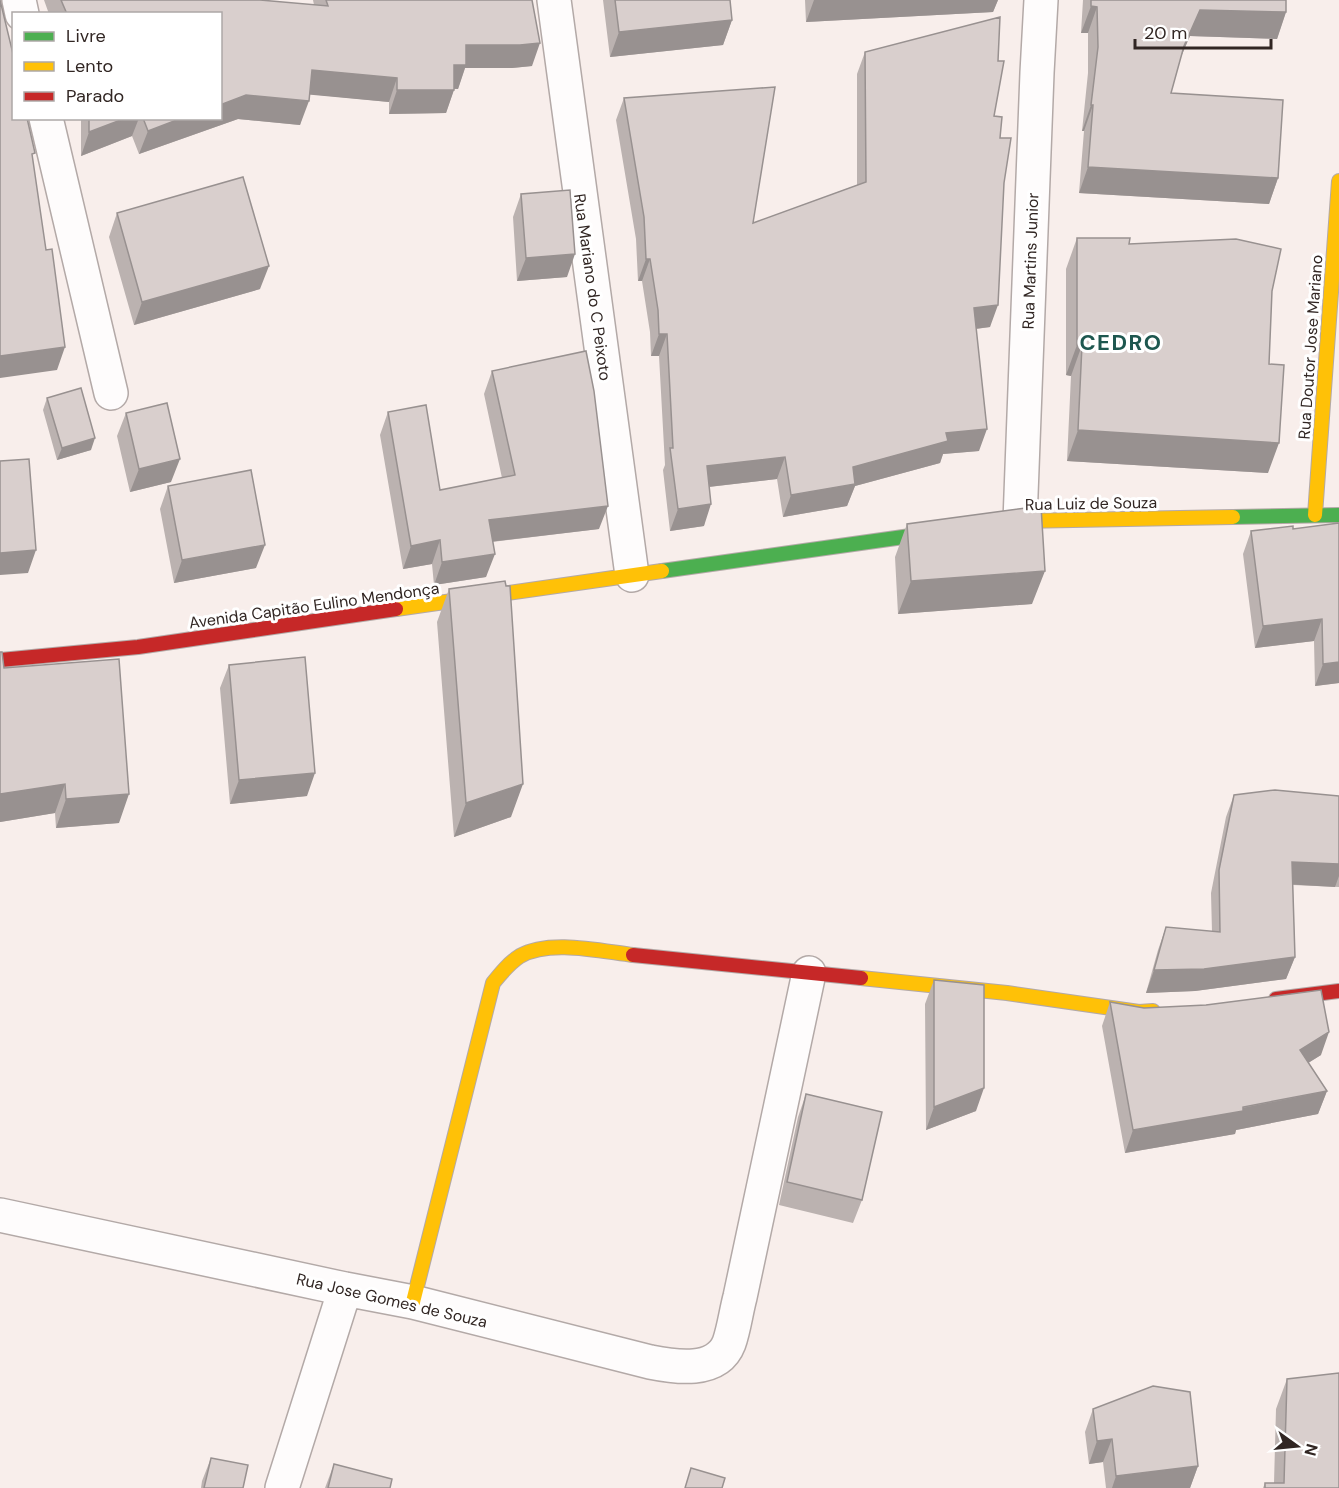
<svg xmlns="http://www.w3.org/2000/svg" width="1339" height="1488" font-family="'DM Sans',sans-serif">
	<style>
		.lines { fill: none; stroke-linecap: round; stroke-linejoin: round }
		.street-casing { stroke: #b3a9a7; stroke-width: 36 }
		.fast-casing { stroke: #b3a9a7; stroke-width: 16 }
		.slow-casing { stroke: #b3a9a7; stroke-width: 16 }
		.jam-casing { stroke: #b3a9a7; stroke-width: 16 }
		.street { stroke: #fefcfc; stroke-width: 33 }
		.fast { stroke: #4caf50; stroke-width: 14 }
		.slow { stroke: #ffc107; stroke-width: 14 }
		.jam { stroke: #c62828; stroke-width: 14 }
		.wall { fill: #bbb2b0 }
		.shaded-wall { fill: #989190 }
		.building { fill: #d9cfcd; stroke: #989190; stroke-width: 1.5 }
		.labels { text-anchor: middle; stroke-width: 6; stroke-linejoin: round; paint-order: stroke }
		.street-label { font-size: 16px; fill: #312623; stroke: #fff }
		.district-label { font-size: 22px; font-weight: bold; letter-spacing: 1.5px; fill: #1e574f; stroke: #fff }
	</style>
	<rect width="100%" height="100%" fill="#f8eeeb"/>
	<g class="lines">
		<defs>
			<path id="street" d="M 19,0 L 22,14
				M 554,0 L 632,575
				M 46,118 L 111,393
				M 1020,521 L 1037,73 L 1041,0
				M 0,1215 L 345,1289 L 413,1302 L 650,1362 C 675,1367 717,1374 729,1343 C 734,1329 736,1312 740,1297 L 809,973
				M 282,1488 L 345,1289"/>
			<path id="fast" d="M 1233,517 L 1339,515
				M 662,571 L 946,531"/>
			<path id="slow" d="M 1315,515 L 1339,181
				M 998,524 L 1020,521 L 1233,517
				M 396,609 L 662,571
				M 861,978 L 1007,993 L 1139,1012 L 1153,1011
				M 413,1302 L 493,983 C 501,973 509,963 520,956 C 549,939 600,951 633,955"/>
			<path id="jam" d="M 0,660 L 138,647 L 396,609
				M 633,955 L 861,978
				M 1276,999 L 1339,991"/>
		</defs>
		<use href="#street" class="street-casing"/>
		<use href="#fast" class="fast-casing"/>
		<use href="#slow" class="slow-casing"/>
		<use href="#jam" class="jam-casing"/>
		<use href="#street" class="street"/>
		<use href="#fast" class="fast"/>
		<use href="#slow" class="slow"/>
		<use href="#jam" class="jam"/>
	</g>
	<path class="wall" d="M 44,0 L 260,0 L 314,5 L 313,0 L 532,0 L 532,66 L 512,68 L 465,68 L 458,89 L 454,89 L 446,113 L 389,114 L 389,102 L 309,94 L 300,125 L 238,119 L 139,154 L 132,136 L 81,156 L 81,118 L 220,118 L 220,14 L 49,14 Z
		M 603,0 L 730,0 L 732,20 L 723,45 L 610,57 Z
		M 805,0 L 998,0 L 993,12 L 806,22 Z
		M 1083,0 L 1286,0 L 1286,12 L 1277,39 L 1190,36 L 1181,57 L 1171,93 L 1278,178 L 1269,204 L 1079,193 L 1084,131 L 1082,131 L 1088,73 L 1088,33 L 1081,33 Z
		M 865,52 L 994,116 L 1000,138 L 1004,183 L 990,327 L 976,329 L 979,451 L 943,454 L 940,463 L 855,486 L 847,506 L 783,517 L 777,479 L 709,487 L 704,526 L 670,531 L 663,470 L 665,465 L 659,356 L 651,356 L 650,332 L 642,281 L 638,281 L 636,239 L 616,120 L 624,98 L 753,223 L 857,185 L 857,74 Z
		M 521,194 L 567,277 L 517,281 L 513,217 Z
		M 117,213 L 260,289 L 134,325 L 109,237 Z
		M 1077,238 L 1129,244 L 1272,291 L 1269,364 L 1268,473 L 1067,461 L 1071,376 L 1066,375 L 1066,269 Z
		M 492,371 L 599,529 L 492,542 L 486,577 L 434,585 L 432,564 L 403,569 L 380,435 L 388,412 L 440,490 L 502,478 L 484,394 Z
		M 47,398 L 91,450 L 57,460 L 43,410 Z
		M 126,413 L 171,482 L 130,492 L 117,436 Z
		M 168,486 L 256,568 L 174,583 L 160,509 Z
		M 1339,523 L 1339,683 L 1315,686 L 1314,641 L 1255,648 L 1243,554 L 1251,531 L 1293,529 Z
		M 907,524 L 1032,604 L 898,614 L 895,557 Z
		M 449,589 L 511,817 L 454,837 L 437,622 Z
		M 0,652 L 4,668 L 119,823 L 56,828 L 55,813 L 0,822 Z
		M 229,665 L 307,796 L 230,804 L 220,688 Z
		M 1234,795 L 1339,796 L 1339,887 L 1293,885 L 1295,957 L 1286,979 L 1195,991 L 1146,993 L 1158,950 L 1166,927 L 1212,932 L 1211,893 L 1226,817 Z
		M 934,980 L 976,1111 L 926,1130 L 925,1004 Z
		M 1110,1002 L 1321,1055 L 1308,1063 L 1327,1091 L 1318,1114 L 1236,1130 L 1235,1134 L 1125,1153 L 1102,1026 Z
		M 806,1094 L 862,1200 L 853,1223 L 779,1205 L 798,1117 Z
		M 1287,1379 L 1339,1488 L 1263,1488 L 1265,1483 L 1274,1483 L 1276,1409 Z
		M 1093,1409 L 1198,1466 L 1190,1488 L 1106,1488 L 1103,1462 L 1089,1464 L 1085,1432 Z
		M 211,1458 L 243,1488 L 201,1488 L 202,1481 Z
		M 334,1464 L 390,1488 L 325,1488 Z"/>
	<path class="shaded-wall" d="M 814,0 L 998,0 L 993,12 L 806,22 Z
		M 1091,6 L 1097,7 L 1088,33 L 1081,33 Z
		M 1200,10 L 1286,12 L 1277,39 L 1190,36 L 1174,72 L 1184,46 Z
		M 732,20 L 723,45 L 610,57 L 619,32 Z
		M 540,43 L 532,66 L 512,68 L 465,68 L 458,89 L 445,88 L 454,65 L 466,45 Z
		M 312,70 L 397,78 L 389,102 L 303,94 Z
		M 397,90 L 454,90 L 446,113 L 389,114 Z
		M 246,95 L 309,101 L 300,125 L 238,119 L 139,154 L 148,131 L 182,118 L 220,118 L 220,105 Z
		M 1091,105 L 1093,105 L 1084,131 L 1082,131 Z
		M 126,118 L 139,118 L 132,136 L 81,156 L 89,132 Z
		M 1088,167 L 1278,178 L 1269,204 L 1079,193 Z
		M 575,254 L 567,277 L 517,281 L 526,258 Z
		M 646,259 L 650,259 L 642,281 L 638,281 Z
		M 269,266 L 260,289 L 134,325 L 142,302 Z
		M 998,305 L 990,327 L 966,330 L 974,308 Z
		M 659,334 L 667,334 L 659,356 L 651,356 Z
		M 1077,345 L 1082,345 L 1071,376 L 1066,375 Z
		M 65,347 L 57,370 L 0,378 L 0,356 Z
		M 987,429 L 979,451 L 943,454 L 940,463 L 855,486 L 847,506 L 783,517 L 791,495 L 853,467 L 946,433 Z
		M 1078,430 L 1279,443 L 1268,473 L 1067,461 Z
		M 95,438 L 91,450 L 57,460 L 62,448 Z
		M 785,457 L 777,479 L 699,488 L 707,466 Z
		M 180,459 L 171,482 L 130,492 L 139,469 Z
		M 711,504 L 704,526 L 670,531 L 678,509 Z
		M 608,506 L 599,529 L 480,543 L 489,520 Z
		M 440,540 L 432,564 L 403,569 L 411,546 Z
		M 265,545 L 256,568 L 174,583 L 182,560 Z
		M 36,550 L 28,573 L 0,575 L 0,553 Z
		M 495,554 L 486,577 L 434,585 L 442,562 Z
		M 1045,571 L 1032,604 L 898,614 L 911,581 Z
		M 1322,619 L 1314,641 L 1255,648 L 1263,626 Z
		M 1339,662 L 1339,683 L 1315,686 L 1323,664 Z
		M 315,773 L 307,796 L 230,804 L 239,780 Z
		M 65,784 L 55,813 L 0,822 L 0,794 Z
		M 523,784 L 511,817 L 454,837 L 466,803 Z
		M 129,794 L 119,823 L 56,828 L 66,799 Z
		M 1292,862 L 1339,864 L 1339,876 L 1335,887 L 1284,884 Z
		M 1295,957 L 1286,979 L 1195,991 L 1146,993 L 1154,970 Z
		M 1329,1032 L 1321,1055 L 1292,1073 L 1300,1050 Z
		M 984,1088 L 976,1111 L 926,1130 L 934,1107 Z
		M 1327,1091 L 1318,1114 L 1236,1130 L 1235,1134 L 1125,1153 L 1133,1130 Z
		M 1112,1439 L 1103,1462 L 1089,1464 L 1097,1441 Z
		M 1198,1466 L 1190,1488 L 1112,1488 L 1116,1476 Z"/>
	<path class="building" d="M 0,0 L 14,58 L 14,118 L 27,118 L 35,153 L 32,154 L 46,250 L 52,249 L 65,347 L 0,356 Z
		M 61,0 L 260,0 L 328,6 L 326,0 L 532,0 L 540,43 L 520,45 L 466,45 L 466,65 L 454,65 L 454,90 L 397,90 L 397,78 L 312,70 L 309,101 L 246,95 L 220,105 L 220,14 L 67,14 Z
		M 615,0 L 730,0 L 732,20 L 619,32 Z
		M 1091,0 L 1286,0 L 1286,12 L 1200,10 L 1184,46 L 1171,93 L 1283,100 L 1278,178 L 1088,167 L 1093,105 L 1091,105 L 1098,47 L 1097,7 L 1091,6 Z
		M 1000,17 L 998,61 L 1004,61 L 994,116 L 1002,117 L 1000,138 L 1011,138 L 1004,183 L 998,305 L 974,308 L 987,429 L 946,433 L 948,441 L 853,467 L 855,484 L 791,495 L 785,457 L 707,466 L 711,504 L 678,509 L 670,448 L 673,448 L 667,334 L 659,334 L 658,310 L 650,259 L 646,259 L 644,217 L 624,98 L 775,87 L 753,223 L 866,182 L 865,52 Z
		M 89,118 L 126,118 L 89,132 Z
		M 143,118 L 182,118 L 148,131 Z
		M 243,177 L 269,266 L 142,302 L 117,213 Z
		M 570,190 L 575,254 L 526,258 L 521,194 Z
		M 1077,238 L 1130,238 L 1129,244 L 1236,239 L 1281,249 L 1272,291 L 1269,364 L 1284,365 L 1279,443 L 1078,430 L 1082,345 L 1077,345 Z
		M 586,351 L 594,391 L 608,506 L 489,520 L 495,554 L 442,562 L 440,540 L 411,546 L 388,412 L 426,405 L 440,490 L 515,475 L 492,371 Z
		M 81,388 L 95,438 L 62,448 L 47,398 Z
		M 167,403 L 180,459 L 139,469 L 126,413 Z
		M 29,459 L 36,550 L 0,553 L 0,461 Z
		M 251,470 L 265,545 L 182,560 L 168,486 Z
		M 1041,506 L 1045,571 L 911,581 L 907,524 Z
		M 1339,523 L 1339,662 L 1323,664 L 1322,619 L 1263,626 L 1251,531 L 1293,526 L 1293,529 Z
		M 505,581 L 506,586 L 510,586 L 523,784 L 466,803 L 449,589 Z
		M 0,652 L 2,652 L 4,668 L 119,659 L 129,794 L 66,799 L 65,784 L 0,794 Z
		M 305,657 L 315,773 L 239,780 L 229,665 Z
		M 1275,790 L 1339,796 L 1339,864 L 1292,862 L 1295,957 L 1204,969 L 1154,970 L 1166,927 L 1220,932 L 1219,870 L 1234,795 Z
		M 934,980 L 984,985 L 984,1088 L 934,1107 Z
		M 1321,990 L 1329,1032 L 1300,1050 L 1327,1091 L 1243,1107 L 1243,1111 L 1133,1130 L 1110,1002 L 1144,1008 L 1206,1005 Z
		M 806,1094 L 882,1112 L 862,1200 L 787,1182 Z
		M 1339,1373 L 1339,1488 L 1265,1488 L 1265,1483 L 1284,1483 L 1287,1379 Z
		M 1153,1386 L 1190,1392 L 1198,1466 L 1116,1476 L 1112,1439 L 1097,1441 L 1093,1409 Z
		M 211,1458 L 248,1465 L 243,1488 L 204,1488 Z
		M 334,1464 L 392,1479 L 390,1488 L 328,1488 Z
		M 691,1468 L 725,1478 L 722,1488 L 685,1488 Z"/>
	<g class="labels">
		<g class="street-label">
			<text transform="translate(1030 261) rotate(-88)" y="6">Rua Martins Junior</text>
			<text transform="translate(593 287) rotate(82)" y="6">Rua Mariano do C Peixoto</text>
			<text transform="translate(1310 347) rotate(-86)" y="6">Rua Doutor Jose Mariano</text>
			<text transform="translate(1091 503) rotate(-1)" y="6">Rua Luiz de Souza</text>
			<text transform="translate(314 605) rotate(-8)" y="6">Avenida Capitão Eulino Mendonça</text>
			<text transform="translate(392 1300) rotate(13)" y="6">Rua Jose Gomes de Souza</text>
		</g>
		<g class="district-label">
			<text x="1121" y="350">CEDRO</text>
		</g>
	</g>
	<rect x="12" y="12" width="210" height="108" fill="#ffffff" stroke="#ada8a7" stroke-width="1.5"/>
	<rect x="24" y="32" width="30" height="9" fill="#4caf50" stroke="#ada8a7" stroke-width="1.5"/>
	<text x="66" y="42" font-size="18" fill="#312623">Livre</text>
	<rect x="24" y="62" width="30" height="9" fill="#ffc107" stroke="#ada8a7" stroke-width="1.5"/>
	<text x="66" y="72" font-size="18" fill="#312623">Lento</text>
	<rect x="24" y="92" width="30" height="9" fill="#c62828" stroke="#ada8a7" stroke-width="1.5"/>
	<text x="66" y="102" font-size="18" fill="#312623">Parado</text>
	<g transform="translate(1297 1446) rotate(105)" stroke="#ffffff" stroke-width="4.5" paint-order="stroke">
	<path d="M0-4.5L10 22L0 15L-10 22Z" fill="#312623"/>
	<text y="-9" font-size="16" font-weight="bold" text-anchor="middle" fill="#312623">N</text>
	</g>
	<path d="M1135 39v9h136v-9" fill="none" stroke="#312623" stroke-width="3"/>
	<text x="1144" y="39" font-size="18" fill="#312623" stroke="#ffffff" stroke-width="4.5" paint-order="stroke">20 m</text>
</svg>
